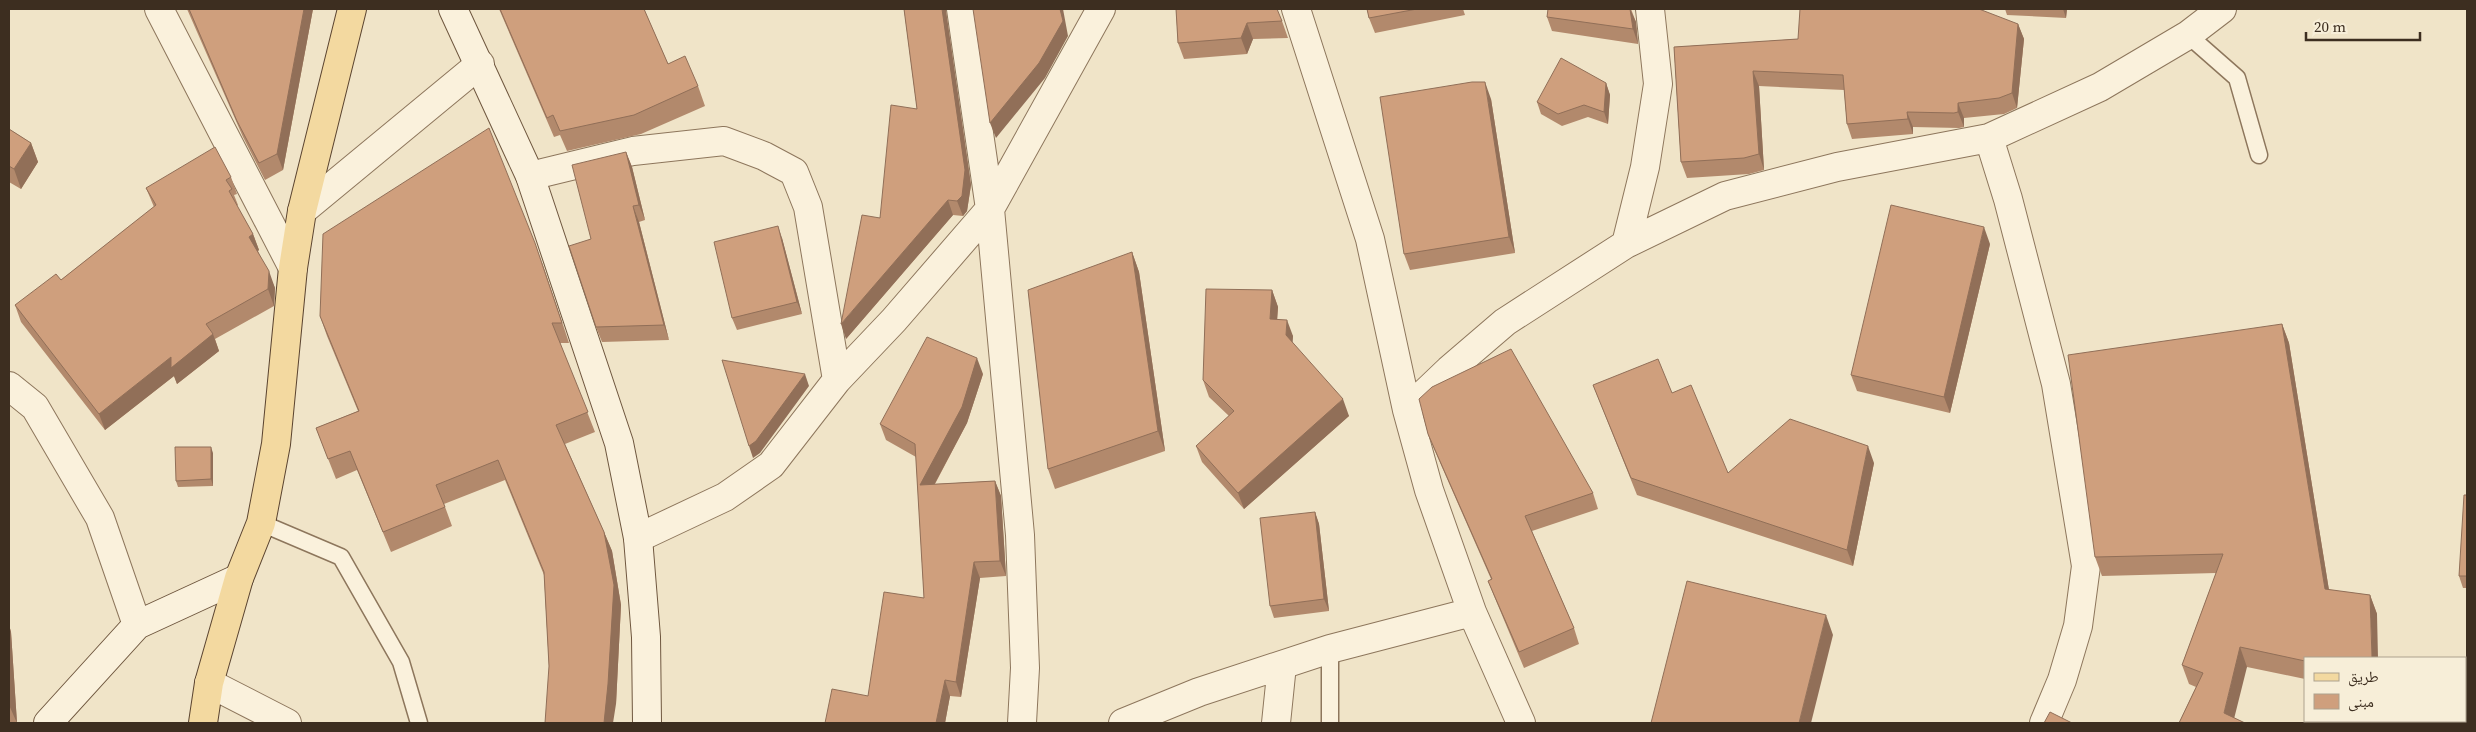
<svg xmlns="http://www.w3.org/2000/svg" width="2476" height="732" font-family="'Source Serif 4','Noto Naskh Arabic',serif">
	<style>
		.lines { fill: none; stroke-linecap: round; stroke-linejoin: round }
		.lane-casing { stroke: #8d765c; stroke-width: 19 }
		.street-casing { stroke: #8d765c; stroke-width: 30 }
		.secondary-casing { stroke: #6f573f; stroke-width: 30 }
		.primary-casing { stroke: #5b4430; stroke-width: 30 }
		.lane { stroke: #faf1dc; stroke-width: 16 }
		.street { stroke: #faf1dc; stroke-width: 28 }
		.secondary { stroke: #faf1dc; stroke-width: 28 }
		.primary { stroke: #f3d9a0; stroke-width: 28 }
		.wall { fill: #b2896c }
		.shaded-wall { fill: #916f58 }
		.building { fill: #cf9f7d; stroke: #916f58 }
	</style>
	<rect width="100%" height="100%" fill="#f0e4c8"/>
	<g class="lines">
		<defs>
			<path id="lane" d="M 2188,35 L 2237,78 L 2259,155
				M 261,523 L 341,557 L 401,662 L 419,723
				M 1330,723 L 1330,649"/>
			<path id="street" d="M 159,9 L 293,268
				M 1296,9 L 1370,239 L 1407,410 L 1429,490 L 1472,612 L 1521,723
				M 1989,138 L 2008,199 L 2056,384 L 2086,566 L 2078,626 L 2062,680 L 2044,723
				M 530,176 L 633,151 L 724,141 L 764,156 L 794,172 L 808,207 L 837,380 L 894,320 L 990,209 L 961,9
				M 302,211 L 480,64
				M 1626,244 L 1645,167 L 1658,84 L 1650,9
				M 9,386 L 35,407 L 100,518 L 137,625
				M 1407,410 L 1449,370 L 1505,322 L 1626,244 L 1725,196 L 1837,167 L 1989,138 L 2100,87 L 2188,35 L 2222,9
				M 638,538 L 725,497 L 771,465 L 837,380
				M 209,683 L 287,723
				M 1022,723 L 1025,668 L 1020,535 L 990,209 L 1101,9
				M 1123,723 L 1199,692 L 1330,649 L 1472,612
				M 1276,723 L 1282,665"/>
			<path id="secondary" d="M 453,9 L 530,176 L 619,443 L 638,538 L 646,637 L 647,723
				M 48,723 L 137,625 L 239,578"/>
			<path id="primary" d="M 203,723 L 209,683 L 239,578 L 261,523 L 276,444 L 293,268 L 302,211 L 352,9"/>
		</defs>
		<use href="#lane" class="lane-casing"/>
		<use href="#street" class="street-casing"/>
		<use href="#secondary" class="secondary-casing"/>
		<use href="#primary" class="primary-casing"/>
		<use href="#lane" class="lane"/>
		<use href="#street" class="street"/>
		<use href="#secondary" class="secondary"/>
		<use href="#primary" class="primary"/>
	</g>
	<path class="wall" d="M 187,9 L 313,9 L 283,170 L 265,180 L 243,137 Z
		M 499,9 L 644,9 L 668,64 L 698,86 L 705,106 L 641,134 L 567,151 L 560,135 L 554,137 Z
		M 904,9 L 946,9 L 946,11 L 971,185 L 967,211 L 963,216 L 953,215 L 846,339 L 880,218 L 917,109 Z
		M 1176,9 L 1282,21 L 1288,38 L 1253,39 L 1247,54 L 1184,59 L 1178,43 Z
		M 1367,9 L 1463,9 L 1465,15 L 1375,33 L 1369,18 Z
		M 1631,9 L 1636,22 L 1638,44 L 1552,31 L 1547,17 Z
		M 2005,9 L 2067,9 L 2066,18 L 2007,15 Z
		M 2018,24 L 2024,39 L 2017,108 L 2004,114 L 1964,118 L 1964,127 L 1959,128 L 1913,127 L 1913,134 L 1852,139 L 1847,124 L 1844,90 L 1759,86 L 1764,170 L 1749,174 L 1687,178 L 1681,162 L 1674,47 L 1798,39 Z
		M 1606,83 L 1610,95 L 1608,124 L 1588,117 L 1562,126 L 1541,114 L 1537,102 Z
		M 1491,99 L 1515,253 L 1410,270 L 1404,254 Z
		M 9,129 L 31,143 L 38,162 L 21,189 L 9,182 Z
		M 626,152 L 632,167 L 645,220 L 639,222 L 669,340 L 602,342 L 596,327 L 591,239 Z
		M 231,177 L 237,194 L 234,195 L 238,205 L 237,206 L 253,234 L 259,250 L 258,251 L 275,288 L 274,306 L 215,339 L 219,351 L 177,384 L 174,376 L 105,430 L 21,322 L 15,305 L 61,280 L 154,207 L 146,188 Z
		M 782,238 L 802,314 L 737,330 L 732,318 Z
		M 1990,244 L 1950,413 L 1857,391 L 1851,375 Z
		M 1132,252 L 1139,272 L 1165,451 L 1055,489 L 1048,469 Z
		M 542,263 L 569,343 L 560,343 L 595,432 L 565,444 L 604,532 L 612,551 L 621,605 L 616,704 L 549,666 L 544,575 L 505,480 L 444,504 L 452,526 L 391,552 L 357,470 L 336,479 L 316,428 L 358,411 L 327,336 L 320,316 Z
		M 1272,290 L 1278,307 L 1277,320 L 1293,336 L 1292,342 L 1349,416 L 1244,509 L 1202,462 L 1196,446 L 1229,416 L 1209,397 L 1203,380 Z
		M 2282,324 L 2289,343 L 2329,590 L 2370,595 L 2377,614 L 2305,658 L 2305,679 L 2247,667 L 2179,723 L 2196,687 L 2189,684 L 2182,665 L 2216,573 L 2102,576 L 2095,557 Z
		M 983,374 L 967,423 L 935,484 L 995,481 L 1001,496 L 1006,576 L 980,578 L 961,697 L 950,696 L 945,723 L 825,723 L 868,696 L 924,598 L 916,457 L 886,440 L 880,424 Z
		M 1593,385 L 1672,393 L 1728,473 L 1874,463 L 1853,566 L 1637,495 Z
		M 1428,434 L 1593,493 L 1598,509 L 1532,531 L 1574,628 L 1579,644 L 1524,668 L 1494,596 L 1488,581 L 1491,579 L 1434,449 Z
		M 213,453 L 213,486 L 178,487 L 176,481 Z
		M 2467,495 L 2467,588 L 2463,588 L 2459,576 Z
		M 1315,512 L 1319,524 L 1329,611 L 1274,618 L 1270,606 Z
		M 9,625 L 11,632 L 17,723 L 9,723 Z"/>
	<path class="shaded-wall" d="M 304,9 L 313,9 L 283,170 L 277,154 Z
		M 942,9 L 946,9 L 946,11 L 971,185 L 967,211 L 963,216 L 957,201 Z
		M 1060,9 L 1063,9 L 1068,36 L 1045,78 L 996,138 L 990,123 Z
		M 1630,9 L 1636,22 L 1638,44 L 1633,29 Z
		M 2063,9 L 2067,9 L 2066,18 Z
		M 1247,23 L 1253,39 L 1247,54 L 1241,38 Z
		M 2018,24 L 2024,39 L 2017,108 L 2012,93 Z
		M 1753,71 L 1759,86 L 1764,170 L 1759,154 Z
		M 1485,82 L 1491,99 L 1515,253 L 1509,237 Z
		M 1606,83 L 1610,95 L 1608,124 L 1604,112 Z
		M 1958,103 L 1964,118 L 1964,127 L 1958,112 Z
		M 1907,112 L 1913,127 L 1913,134 L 1908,119 Z
		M 31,143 L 38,162 L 21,189 L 14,169 Z
		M 626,152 L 632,167 L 645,220 L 639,205 Z
		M 948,200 L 953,215 L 846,339 L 841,324 Z
		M 633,206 L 639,222 L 669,340 L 664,325 Z
		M 778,226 L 782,238 L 802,314 L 797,302 Z
		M 1984,227 L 1990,244 L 1950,413 L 1944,397 Z
		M 253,234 L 259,250 L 255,253 L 249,237 Z
		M 535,243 L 542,263 L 569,343 L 562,323 Z
		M 1132,252 L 1139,272 L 1165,451 L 1158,431 Z
		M 269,271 L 275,288 L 274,306 L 268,289 Z
		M 1272,290 L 1278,307 L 1276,336 L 1270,319 Z
		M 1287,320 L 1293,336 L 1292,352 L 1286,335 Z
		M 2282,324 L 2289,343 L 2332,609 L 2325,589 Z
		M 213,334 L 219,351 L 177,384 L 174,376 L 105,430 L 99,414 L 171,357 Z
		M 977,358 L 983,374 L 967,423 L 926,500 L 920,485 Z
		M 805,374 L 809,386 L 760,453 L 753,458 L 749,446 Z
		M 1343,399 L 1349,416 L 1244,509 L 1238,493 Z
		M 1868,446 L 1874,463 L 1853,566 L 1847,550 Z
		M 211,447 L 213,453 L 213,486 L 211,479 Z
		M 995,481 L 1001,496 L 1006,576 L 1000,561 Z
		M 1315,512 L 1319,524 L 1329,611 L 1324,599 Z
		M 604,532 L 612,551 L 621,605 L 616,704 L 613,723 L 604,723 Z
		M 974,562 L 980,578 L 961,697 L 956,682 Z
		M 2370,595 L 2377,614 L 2378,658 L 2372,658 Z
		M 1826,615 L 1833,635 L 1811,723 L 1799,723 Z
		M 9,625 L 11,632 L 17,723 L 9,705 Z
		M 2240,647 L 2247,667 L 2233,723 L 2224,713 Z
		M 945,680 L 950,696 L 945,723 L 936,723 Z"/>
	<path class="building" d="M 189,9 L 304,9 L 277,154 L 259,163 L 237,121 Z
		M 500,9 L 644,9 L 668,64 L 685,56 L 698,86 L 634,115 L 560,131 L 553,115 L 547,118 Z
		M 904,9 L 942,9 L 965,170 L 962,196 L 957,201 L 948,200 L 841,324 L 862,215 L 880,218 L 891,105 L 917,109 Z
		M 973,9 L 1060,9 L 1063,21 L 1039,63 L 990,123 Z
		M 1176,9 L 1277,9 L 1282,21 L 1247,23 L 1241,38 L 1178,43 Z
		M 1367,9 L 1417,9 L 1369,18 Z
		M 1548,9 L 1630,9 L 1633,29 L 1547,17 Z
		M 1800,9 L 1979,9 L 2018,24 L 2012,93 L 1999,98 L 1958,103 L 1958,112 L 1954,113 L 1907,112 L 1908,119 L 1847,124 L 1843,75 L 1753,71 L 1759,154 L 1744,158 L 1681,162 L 1674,47 L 1798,39 Z
		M 1561,58 L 1606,83 L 1604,112 L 1584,105 L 1558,114 L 1537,102 Z
		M 1472,82 L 1485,82 L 1509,237 L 1404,254 L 1380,97 Z
		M 489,128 L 535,243 L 562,323 L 552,323 L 588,412 L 556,425 L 604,532 L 614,585 L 608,684 L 604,723 L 545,723 L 549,666 L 544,572 L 498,460 L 436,485 L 445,507 L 383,532 L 350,451 L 328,459 L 316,428 L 359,411 L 320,316 L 323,234 Z
		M 9,129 L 31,143 L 14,169 L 9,166 Z
		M 215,147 L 231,177 L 226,180 L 232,189 L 229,191 L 253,234 L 249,237 L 269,271 L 268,289 L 206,324 L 213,334 L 171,368 L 171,357 L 99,414 L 15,305 L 56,274 L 61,280 L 156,205 L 146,188 Z
		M 626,152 L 639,205 L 633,206 L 664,325 L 596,327 L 569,246 L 591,239 L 572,165 Z
		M 1891,205 L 1984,227 L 1944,397 L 1851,375 Z
		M 778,226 L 797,302 L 732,318 L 714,242 Z
		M 1132,252 L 1158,431 L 1048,469 L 1028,290 Z
		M 1206,289 L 1272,290 L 1270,319 L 1287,320 L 1286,335 L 1343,399 L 1238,493 L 1196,446 L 1234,411 L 1203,380 Z
		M 2282,324 L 2325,589 L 2370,595 L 2372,658 L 2305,658 L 2305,661 L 2240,647 L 2224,713 L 2245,723 L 2179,723 L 2203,673 L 2182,665 L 2223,554 L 2095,557 L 2068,355 Z
		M 927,337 L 977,358 L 962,407 L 920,485 L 995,481 L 1000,561 L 974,562 L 956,682 L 945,680 L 936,723 L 825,723 L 832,689 L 868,696 L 884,592 L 924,598 L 915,444 L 880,424 Z
		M 1511,349 L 1593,493 L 1525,516 L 1574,628 L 1519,652 L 1488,581 L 1492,579 L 1428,434 L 1419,399 L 1432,387 Z
		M 1658,359 L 1672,393 L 1691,385 L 1728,473 L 1790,419 L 1868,446 L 1847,550 L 1631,478 L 1593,385 Z
		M 722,360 L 805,374 L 756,441 L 749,446 Z
		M 175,447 L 211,447 L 211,479 L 176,481 Z
		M 2464,495 L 2467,495 L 2467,576 L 2459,576 Z
		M 1315,512 L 1324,599 L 1270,606 L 1260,518 Z
		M 1687,581 L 1826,615 L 1799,723 L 1651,723 Z
		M 2050,712 L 2072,723 L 2044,723 Z"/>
	<rect width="2476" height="732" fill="none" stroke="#3d2e20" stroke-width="20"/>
	<rect x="2304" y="657" width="162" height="65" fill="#f7eed8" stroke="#ada18e"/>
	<rect x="2314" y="673" width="25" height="8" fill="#f3d9a0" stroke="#ada18e"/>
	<text x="2348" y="682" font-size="15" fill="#3d2e20">طريق</text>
	<rect x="2314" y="694" width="25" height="15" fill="#cf9f7d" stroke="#ada18e"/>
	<text x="2348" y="707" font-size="15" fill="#3d2e20">مبنى</text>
	<path d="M2306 32v8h114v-8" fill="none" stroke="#3d2e20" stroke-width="2.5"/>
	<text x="2314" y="32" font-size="15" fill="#3d2e20" stroke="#f7eed8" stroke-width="4" paint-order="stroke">20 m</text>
</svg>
